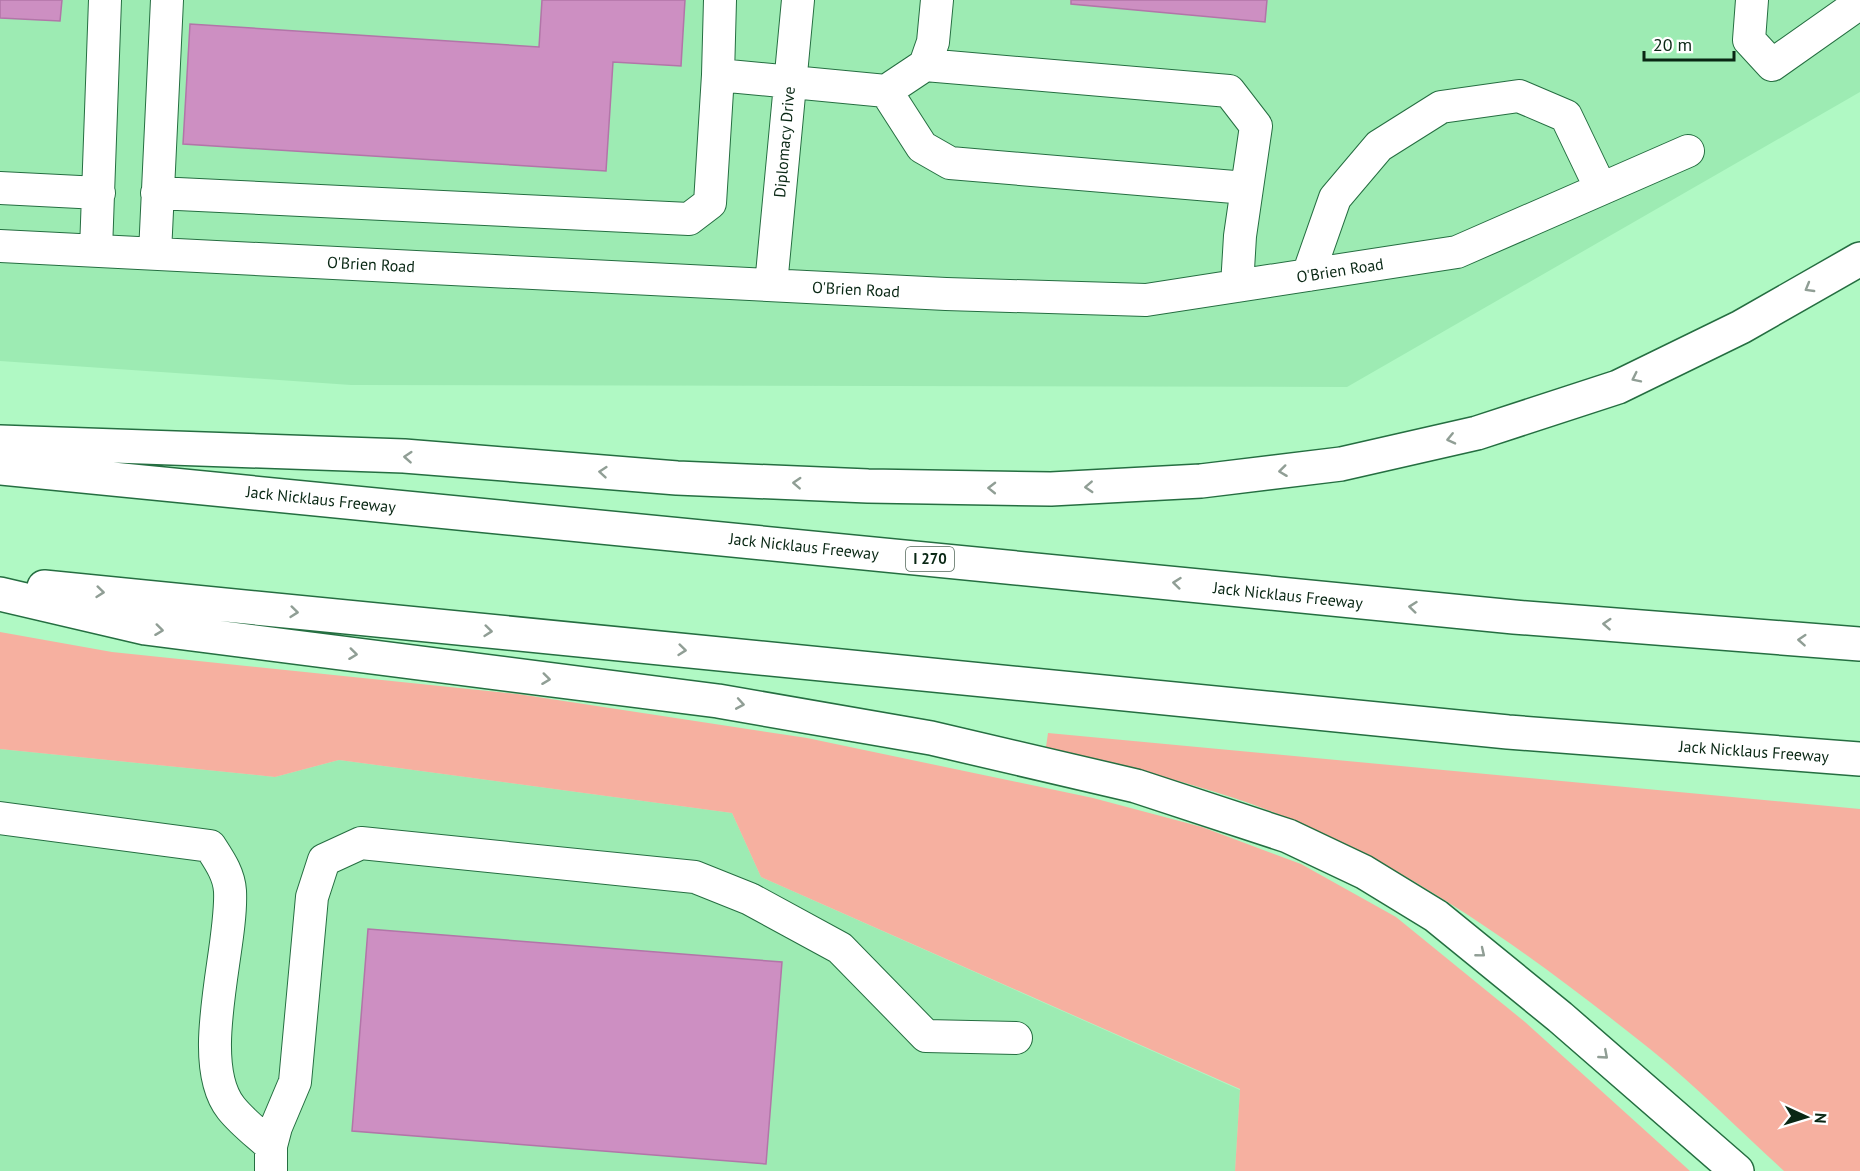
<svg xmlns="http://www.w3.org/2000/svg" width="1860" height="1171" font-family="'PT Sans',sans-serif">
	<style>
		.built { fill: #9debb3 }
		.green { fill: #f6b0a0 }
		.building { fill: #cd8fc2; stroke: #b275a8; stroke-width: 1.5 }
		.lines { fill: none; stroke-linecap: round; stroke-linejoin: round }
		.minor-casing { stroke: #256e41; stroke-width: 34 }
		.highway-casing { stroke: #256e41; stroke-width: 36 }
		.minor { stroke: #fff; stroke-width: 32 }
		.highway { stroke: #fff; stroke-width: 33 }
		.oneway { stroke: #909e95 }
		.labels { text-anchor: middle; stroke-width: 6; stroke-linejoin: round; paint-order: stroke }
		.shield { fill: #fff; stroke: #53685a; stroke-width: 1.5 }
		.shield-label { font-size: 15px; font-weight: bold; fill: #092714 }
		.street-label { font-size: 16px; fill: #092714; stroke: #fff }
	</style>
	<rect width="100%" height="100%" fill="#b0f9c4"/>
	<path class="built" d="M 0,0 L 1860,0 L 1860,92 L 1347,387 L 351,385 L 0,361 Z
		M 0,749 L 275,777 L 339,760 L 732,813 L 761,877 L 1240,1090 L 1235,1171 L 0,1171 Z"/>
	<path class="green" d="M 0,632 L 112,652 L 518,694 L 807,738 L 1093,798 L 1202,827 L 1301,864 L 1396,917 L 1525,1022 L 1690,1171 L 1235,1171 L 1240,1089 L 761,877 L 732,813 L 339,760 L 275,777 L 0,749 Z
		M 1048,733 L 1860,809 L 1860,1171 L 1784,1171 C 1740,1131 1697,1087 1650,1049 C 1537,959 1419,872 1285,817 C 1208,785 1126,768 1046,747 Z"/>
	<path class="building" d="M 0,0 L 62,0 L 60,21 L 0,18 Z
		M 542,0 L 685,0 L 681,66 L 613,62 L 606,171 L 183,144 L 190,24 L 539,47 Z
		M 1071,0 L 1267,0 L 1265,22 L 1071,4 Z
		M 368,929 L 782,962 L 766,1164 L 352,1131 Z"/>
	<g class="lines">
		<defs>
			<path id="minor" d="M 720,0 L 718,75 L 886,91 L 925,65 L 933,42 L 937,0
				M 1752,0 L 1749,40 L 1772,65 L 1860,3
				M 925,65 L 1229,91 L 1256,126 L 1240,236 L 1237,286
				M 886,91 L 922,147 L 950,163 L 1246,188
				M 0,188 L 99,193
				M 157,193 L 689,219 L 710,203 L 718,75
				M 0,246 L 946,294 L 1146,300 L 1457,252 L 1688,151
				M 96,250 L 105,0
				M 155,253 L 167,0
				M 1308,275 L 1335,198 L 1379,146 L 1441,107 L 1519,96 L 1566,116 L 1601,189
				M 771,285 L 798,0
				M 0,818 L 210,846 C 219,860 229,874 230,891 C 233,948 194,1061 231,1108 C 242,1122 258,1134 271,1146
				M 271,1171 L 271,1146 L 276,1127 L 295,1082 L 312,897 L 324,860 L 361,843 L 695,877 L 750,899 L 840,948 L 926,1036 L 1016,1038"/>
			<path id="highway" d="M 0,442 L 404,456 L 677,478 L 868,486 L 1051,489 L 1201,481 L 1341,464 L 1477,433 L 1618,387 L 1741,327 L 1860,259
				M 0,468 L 1514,617 L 1860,644
				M 44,587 L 1508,732 L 1860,759
				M 0,594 L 145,628 L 718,701 L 931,738 L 1136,786 L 1288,836 L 1364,872 L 1436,916 L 1560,1017 L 1737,1171"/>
		</defs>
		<use href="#minor" class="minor-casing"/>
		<use href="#highway" class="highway-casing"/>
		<use href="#minor" class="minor"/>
		<use href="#highway" class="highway"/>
	</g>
	<defs><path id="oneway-chevron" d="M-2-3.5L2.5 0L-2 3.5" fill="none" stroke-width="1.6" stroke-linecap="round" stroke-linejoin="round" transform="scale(1.5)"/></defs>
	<g class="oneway">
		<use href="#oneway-chevron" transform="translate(1809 288) rotate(150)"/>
		<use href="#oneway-chevron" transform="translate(1636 378) rotate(154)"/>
		<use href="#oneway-chevron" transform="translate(1451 439) rotate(167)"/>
		<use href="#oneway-chevron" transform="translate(408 457) rotate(-176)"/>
		<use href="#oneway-chevron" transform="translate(1283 471) rotate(173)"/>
		<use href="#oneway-chevron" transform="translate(603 472) rotate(-175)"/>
		<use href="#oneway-chevron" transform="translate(797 483) rotate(-177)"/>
		<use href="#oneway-chevron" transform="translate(1089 487) rotate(177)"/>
		<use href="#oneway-chevron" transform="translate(992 488) rotate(-179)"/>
		<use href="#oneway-chevron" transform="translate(1177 583) rotate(-174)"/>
		<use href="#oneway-chevron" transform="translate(100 592) rotate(6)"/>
		<use href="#oneway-chevron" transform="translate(1413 607) rotate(-174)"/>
		<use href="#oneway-chevron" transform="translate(294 612) rotate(6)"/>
		<use href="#oneway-chevron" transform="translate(1607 624) rotate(-176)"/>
		<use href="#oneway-chevron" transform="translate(159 630) rotate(7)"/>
		<use href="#oneway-chevron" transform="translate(488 631) rotate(6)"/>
		<use href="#oneway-chevron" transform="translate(1802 640) rotate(-176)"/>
		<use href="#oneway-chevron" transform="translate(682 650) rotate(6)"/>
		<use href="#oneway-chevron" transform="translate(353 654) rotate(7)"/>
		<use href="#oneway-chevron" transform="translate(546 679) rotate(7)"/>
		<use href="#oneway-chevron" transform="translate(740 704) rotate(10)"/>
		<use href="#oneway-chevron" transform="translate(1481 953) rotate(39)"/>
		<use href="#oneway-chevron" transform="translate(1604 1055) rotate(41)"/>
	</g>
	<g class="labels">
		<rect class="shield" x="906" y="547" width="48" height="24" rx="4.5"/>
		<g class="shield-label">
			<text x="930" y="564">I 270</text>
		</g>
		<g class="street-label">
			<text transform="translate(784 142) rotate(-85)" y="6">Diplomacy Drive</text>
			<text transform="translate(371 264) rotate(3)" y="6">O'Brien Road</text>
			<text transform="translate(1340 270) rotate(-9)" y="6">O'Brien Road</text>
			<text transform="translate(856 289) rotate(3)" y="6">O'Brien Road</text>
			<text transform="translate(321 499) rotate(6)" y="6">Jack Nicklaus Freeway</text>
			<text transform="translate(804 546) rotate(6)" y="6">Jack Nicklaus Freeway</text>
			<text transform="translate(1288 595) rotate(6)" y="6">Jack Nicklaus Freeway</text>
			<text transform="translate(1754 751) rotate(4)" y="6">Jack Nicklaus Freeway</text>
		</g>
	</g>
	<g transform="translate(1806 1117) rotate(94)" stroke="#ffffff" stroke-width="4.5" paint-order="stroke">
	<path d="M0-4.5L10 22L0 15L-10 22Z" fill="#092714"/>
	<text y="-9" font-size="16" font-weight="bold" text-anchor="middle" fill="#092714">N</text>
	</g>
	<path d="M1644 51v9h90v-9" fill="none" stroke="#092714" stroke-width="3"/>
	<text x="1653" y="51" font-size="18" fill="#092714" stroke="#ffffff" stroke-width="4.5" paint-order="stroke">20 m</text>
</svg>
